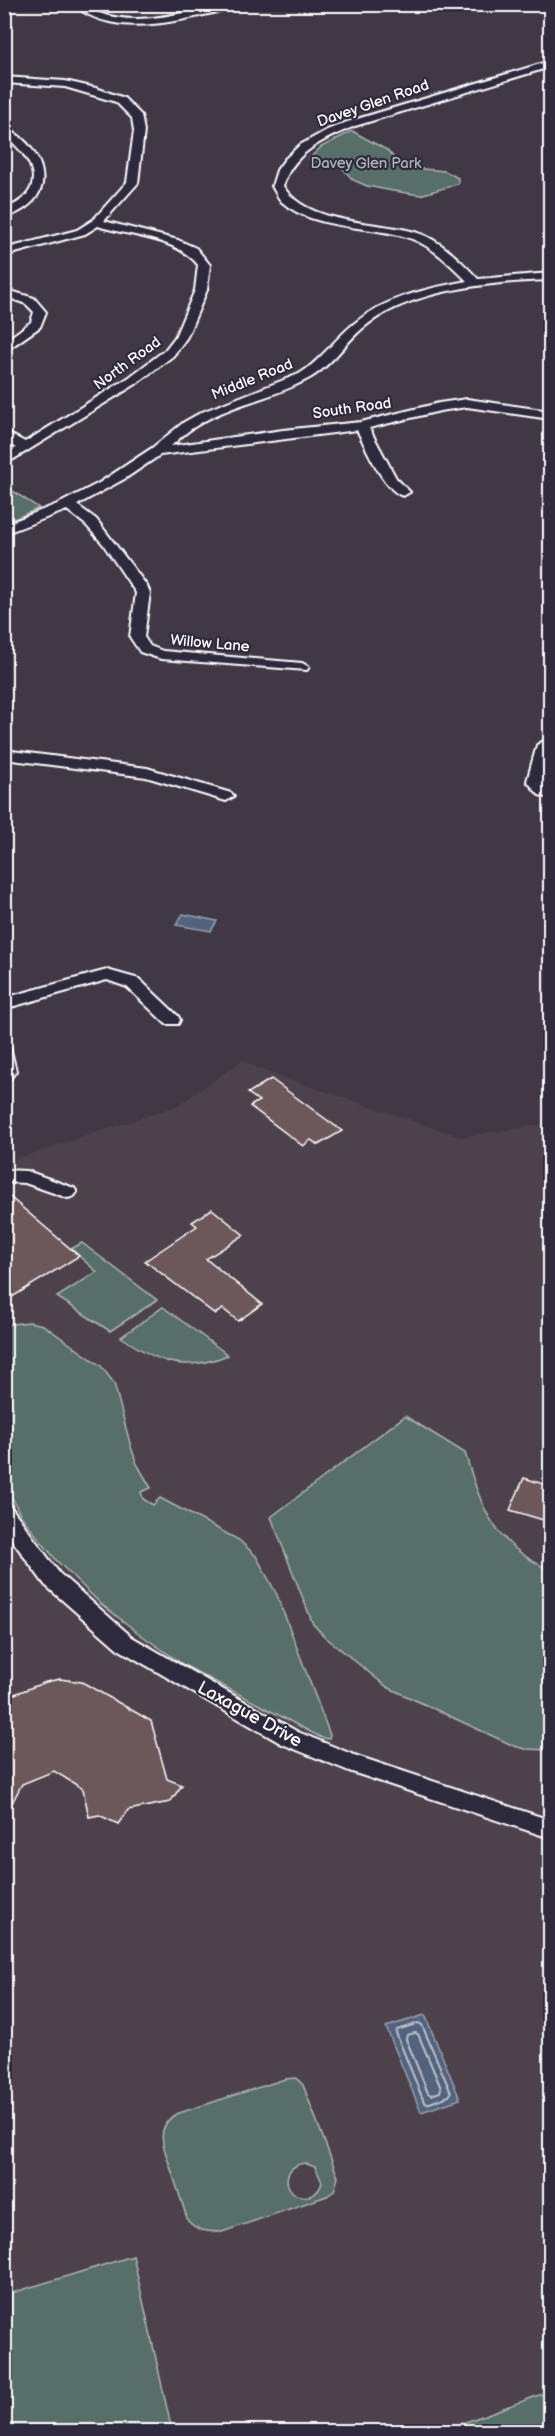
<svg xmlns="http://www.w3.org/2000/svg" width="555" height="2436" font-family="'Balsamiq Sans',sans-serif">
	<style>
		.built { fill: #4e424c }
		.green { fill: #586e68; stroke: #acb6b4; stroke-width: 1.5; fill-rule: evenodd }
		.water { fill: #53627d; stroke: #98a1b1; stroke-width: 1.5 }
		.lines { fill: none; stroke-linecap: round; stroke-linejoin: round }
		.shore { stroke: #bac0cb; stroke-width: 2 }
		.building { fill: #6c585a; stroke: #fff; stroke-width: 1.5 }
		.minor-casing { stroke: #fff; stroke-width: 4 }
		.minor { fill: #2f2a3d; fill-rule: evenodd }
		.labels { text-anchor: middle; stroke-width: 4.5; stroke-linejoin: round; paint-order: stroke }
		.far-street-label { font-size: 15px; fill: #fff; stroke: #2f2a3d }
		.far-park-label { font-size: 15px; fill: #acb6b4; stroke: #2f2a3d }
		.street-label { font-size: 18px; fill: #fff; stroke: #2f2a3d }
	</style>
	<rect width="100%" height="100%" fill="#413846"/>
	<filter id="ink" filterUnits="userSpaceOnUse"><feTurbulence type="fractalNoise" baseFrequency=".0167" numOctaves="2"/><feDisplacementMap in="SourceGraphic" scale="12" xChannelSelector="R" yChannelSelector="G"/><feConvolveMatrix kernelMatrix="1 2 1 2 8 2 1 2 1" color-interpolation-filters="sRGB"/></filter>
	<g filter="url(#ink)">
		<path class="built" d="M 243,1060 L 258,1069 L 461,1137 L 550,1123 L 550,2431 L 5,2431 L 4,1163 L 177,1106 Z"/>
		<path class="green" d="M 352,131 L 387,150 L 395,159 L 412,168 L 445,171 L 458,178 L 458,184 L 420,195 L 393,191 L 367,186 L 353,180 L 339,164 L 326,165 L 309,159 L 321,147 Z
			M 4,486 L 5,486 L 39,508 L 5,523 Z
			M 82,1243 L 157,1300 L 110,1331 L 57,1297 L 97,1272 L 71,1249 Z
			M 163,1307 L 228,1355 C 183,1373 159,1363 121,1337 Z
			M 29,1322 L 43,1325 L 101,1366 L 114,1383 L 131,1447 L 137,1464 L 151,1488 L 141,1492 L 143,1499 L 153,1505 L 160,1498 L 239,1540 L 256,1556 L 277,1595 L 330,1735 L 329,1739 L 322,1738 L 184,1665 L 141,1635 L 101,1604 L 56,1560 L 36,1535 L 21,1516 L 5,1483 L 4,1325 Z
			M 405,1416 L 465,1453 C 482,1509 493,1544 550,1570 L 550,1627 L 543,1635 L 550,1640 L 550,1750 L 525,1749 L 514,1746 L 387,1687 L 324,1636 L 313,1624 L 271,1517 Z
			M 296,2078 L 303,2085 L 338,2177 L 334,2191 L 327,2196 L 222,2232 C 208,2232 197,2231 188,2221 L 164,2148 C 160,2134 163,2122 176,2114 L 285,2079 ZM 304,2163 L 315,2167 L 322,2182 C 319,2195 308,2199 296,2195 C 281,2184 286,2166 304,2163 Z
			M 133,2256 L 172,2431 L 5,2431 L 5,2295 Z
			M 550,2391 L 550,2431 L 441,2431 Z"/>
		<path class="water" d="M 183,914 L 217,921 L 211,931 L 176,925 Z
			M 425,2015 L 460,2099 L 421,2112 L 386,2027 Z"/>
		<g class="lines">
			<path class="shore" d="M 419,2023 L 422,2025 L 451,2093 L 449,2096 L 427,2104 L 424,2102 L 396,2033 L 397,2030 Z
				M 415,2033 L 418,2034 L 441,2088 L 440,2092 L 431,2095 L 428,2093 L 406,2039 L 407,2035 Z"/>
		</g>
		<path class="building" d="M 271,1079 L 342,1131 L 318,1145 L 311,1140 L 303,1146 L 250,1106 L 259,1101 L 248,1093 Z
			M 4,1192 L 79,1256 L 4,1302 Z
			M 212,1209 L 244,1235 L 206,1259 L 262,1304 L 238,1321 L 223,1309 L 215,1314 L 145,1261 L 197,1226 L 192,1222 Z
			M 524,1478 L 550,1486 L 550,1522 L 510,1510 Z
			M 60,1679 L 82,1682 L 151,1721 L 167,1779 L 182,1785 L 170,1802 L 128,1810 L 118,1824 L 99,1815 L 89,1817 L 83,1789 L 54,1771 L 22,1784 L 4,1818 L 4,1698 L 46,1682 Z"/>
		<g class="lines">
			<defs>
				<path id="minor" d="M 73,4 C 85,4 89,8 99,13 C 111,17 124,19 136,19 C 173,19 207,4 244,4 C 234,10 219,12 208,14 C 166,24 109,36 73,4 Z
					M 550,61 L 550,67 L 355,126 C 324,139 293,152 283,186 C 307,225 376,221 415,232 C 440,239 461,261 478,279 L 550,273 L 550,280 C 493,282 409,289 363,328 C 343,345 330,368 306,380 C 271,399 230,404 196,426 C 187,431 179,439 171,446 L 283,430 L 361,422 L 439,403 L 467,399 L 550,411 L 550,419 L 467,407 L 440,411 L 369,428 L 396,478 L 410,492 L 403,496 C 384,491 366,447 357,430 L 160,455 L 126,478 L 77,505 L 96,519 L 147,586 L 150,593 L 144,637 L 150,646 L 163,651 L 302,663 L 309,667 L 307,670 L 161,659 L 140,652 L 130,637 L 136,593 L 103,544 L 86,525 L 67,510 L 4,534 L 4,525 L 60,503 L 99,483 L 152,448 L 184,422 L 202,412 L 299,374 C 322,360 335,338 356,322 C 387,297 429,288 467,281 C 451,265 433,247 412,239 C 374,225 314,231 282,202 C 278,198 275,191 272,186 L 277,170 L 285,159 L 300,145 L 327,130 L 347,122 Z
					M 4,77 L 65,81 L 96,88 L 124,98 L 141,115 L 144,131 L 138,183 L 104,221 L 178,240 L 196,248 L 210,265 L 207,290 L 187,337 L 173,356 L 136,384 L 4,465 L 4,455 L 16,448 L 4,441 L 4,431 L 25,442 L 128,378 L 165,350 L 175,337 L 195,290 L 198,265 C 176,237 131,237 98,226 L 85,234 L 4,256 L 4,249 L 77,230 L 93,220 L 127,182 L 134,131 L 132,118 L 116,102 L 65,87 L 4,83 Z
					M 4,128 C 16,132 26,141 33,151 C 54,183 38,207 4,218 L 4,210 C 13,205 23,201 28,193 C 43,173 21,147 4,136 Z
					M 4,289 L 34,298 L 46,312 L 40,327 L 4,352 L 4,342 L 31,322 L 34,312 L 26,304 L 4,296 Z
					M 550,737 L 550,749 L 543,781 L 550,789 L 550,798 L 539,795 L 527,781 L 537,745 Z
					M 4,750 L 147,768 L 231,793 L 234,796 L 226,801 L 146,777 L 4,759 Z
					M 107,970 L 139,979 L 178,1016 L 180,1020 L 178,1024 L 166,1024 L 127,987 L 107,980 L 4,1009 L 4,998 Z
					M 4,1046 L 10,1047 L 16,1071 L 10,1079 L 4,1081 Z
					M 4,1170 L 27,1171 L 74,1188 L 77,1192 L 74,1196 L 68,1198 L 25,1183 L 4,1182 Z
					M 4,1505 L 11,1507 L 59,1573 L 132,1637 L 187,1669 L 298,1732 L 354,1755 L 550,1820 L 550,1838 L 349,1771 L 282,1744 L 118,1649 L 45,1585 L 4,1529 Z"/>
			</defs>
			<use href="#minor" class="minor-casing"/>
			<use href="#minor" class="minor"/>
		</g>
	</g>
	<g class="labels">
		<g class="far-street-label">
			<text transform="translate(373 103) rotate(-19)" y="5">Davey Glen Road</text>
			<text transform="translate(127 363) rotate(-36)" y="5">North Road</text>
			<text transform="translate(252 379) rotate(-22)" y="5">Middle Road</text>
			<text transform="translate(352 408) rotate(-8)" y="5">South Road</text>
			<text transform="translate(210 643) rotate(5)" y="5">Willow Lane</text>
		</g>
		<g class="far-park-label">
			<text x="366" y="168">Davey Glen Park</text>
		</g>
		<g class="street-label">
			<text transform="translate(250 1714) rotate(29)" y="6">Laxague Drive</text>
		</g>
	</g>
	<rect width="555" height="2436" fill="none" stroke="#2f2a3d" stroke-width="24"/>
	<rect x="12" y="12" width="531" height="2412" fill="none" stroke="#fff" stroke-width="2" filter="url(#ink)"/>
</svg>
